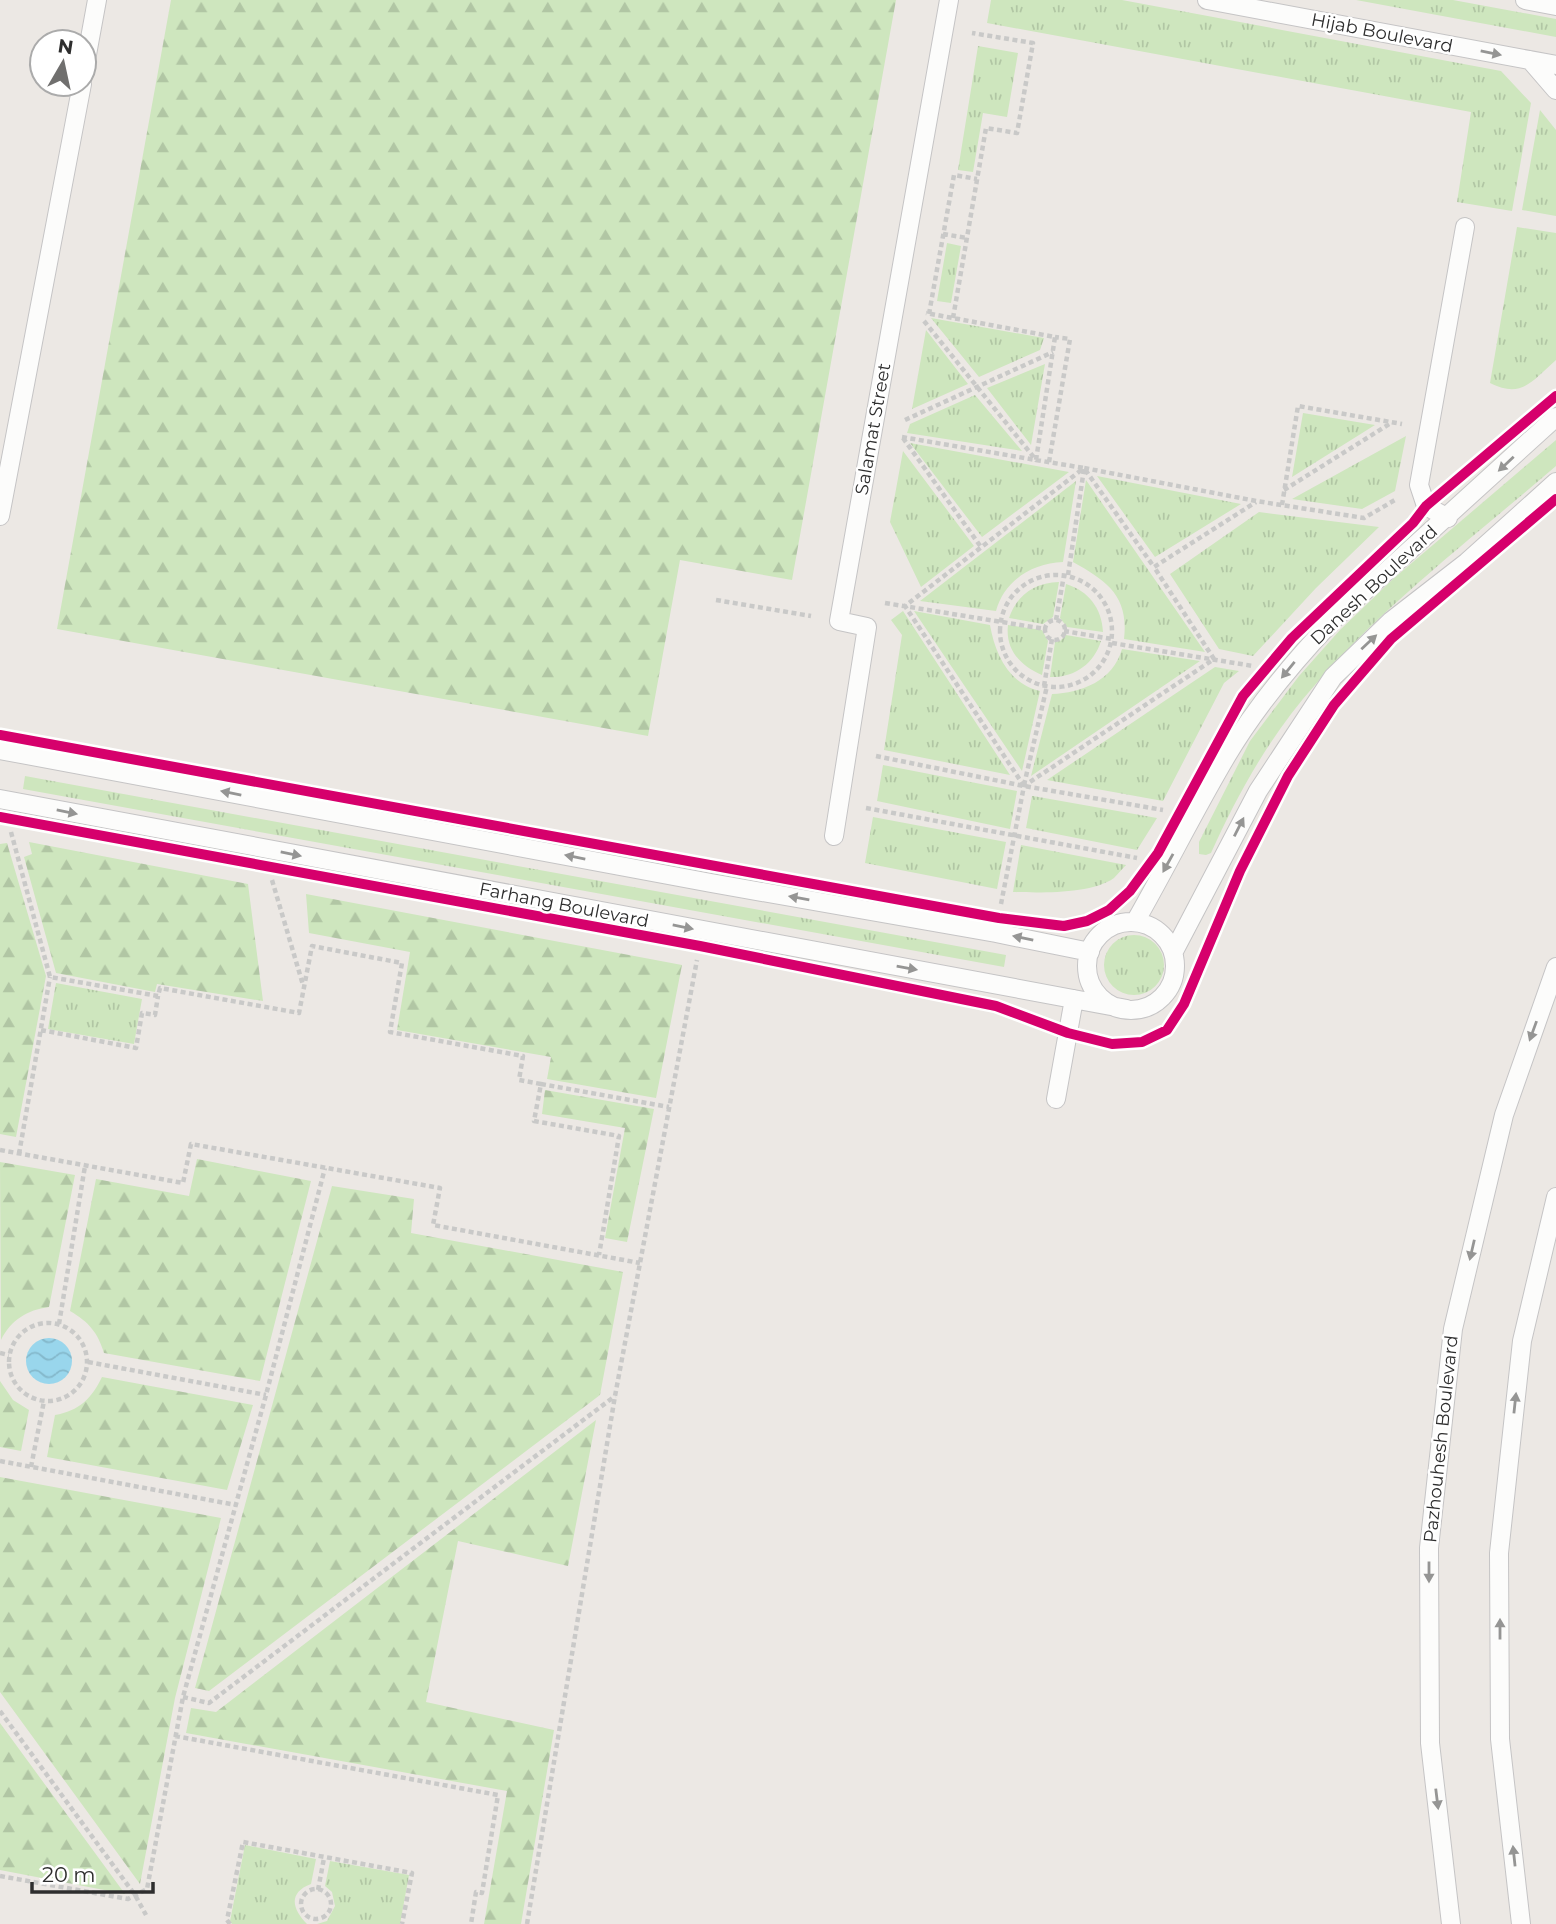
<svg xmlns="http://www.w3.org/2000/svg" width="1556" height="1924" font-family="Montserrat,sans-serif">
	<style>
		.grass { fill: url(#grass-tufts) }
		.forest { fill: url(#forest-firs) }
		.water { fill: url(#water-waves) }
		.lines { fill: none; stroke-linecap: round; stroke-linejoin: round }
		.service-casing { stroke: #c5c4c5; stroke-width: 20 }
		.path { stroke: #c9c9c8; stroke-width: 4.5; stroke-dasharray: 5 3.5; stroke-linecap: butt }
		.service { stroke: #fcfcfb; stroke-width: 18 }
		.cycleway-casing { stroke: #fff; stroke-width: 15 }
		.cycleway { stroke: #d6006c; stroke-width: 10 }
		.oneway { fill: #959594 }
		.labels { text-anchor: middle; stroke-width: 5; stroke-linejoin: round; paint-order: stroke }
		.street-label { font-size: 18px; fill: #2e2e2e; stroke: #fff }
	</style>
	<defs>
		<pattern id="grass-tufts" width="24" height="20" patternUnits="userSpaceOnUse" patternTransform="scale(1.75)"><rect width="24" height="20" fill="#cee6be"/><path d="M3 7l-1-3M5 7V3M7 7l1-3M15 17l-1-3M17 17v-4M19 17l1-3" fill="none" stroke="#b1c6a4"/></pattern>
		<pattern id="forest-firs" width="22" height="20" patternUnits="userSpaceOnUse" patternTransform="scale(1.75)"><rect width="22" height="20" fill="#cee6be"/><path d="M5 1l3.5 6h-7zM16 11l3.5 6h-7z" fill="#b1c6a4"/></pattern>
		<pattern id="water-waves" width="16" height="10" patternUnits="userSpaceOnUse" patternTransform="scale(1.75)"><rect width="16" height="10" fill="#99d6ec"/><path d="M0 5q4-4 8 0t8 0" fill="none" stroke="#84b8cb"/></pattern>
	</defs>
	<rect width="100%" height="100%" fill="#ece8e4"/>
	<path class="grass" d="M 991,0 L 1122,0 L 1501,71 L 1531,103 L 1512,211 L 1457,202 L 1471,112 L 987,23 Z
		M 1356,0 L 1453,0 L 1556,19 L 1556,37 Z
		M 978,46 L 1018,53 L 1007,117 L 983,113 L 973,172 L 958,170 Z
		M 1540,110 L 1556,130 L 1556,216 L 1522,210 Z
		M 1517,227 L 1556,233 L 1556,360 C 1532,381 1522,399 1490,383 Z
		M 947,243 L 961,246 L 951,303 L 937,301 Z
		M 931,318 L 1044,338 L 1040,350 L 979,377 Z
		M 926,330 L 968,384 L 912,409 Z
		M 1045,364 L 1031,445 L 987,388 Z
		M 975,395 L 1022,451 L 907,433 L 910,424 Z
		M 1303,413 L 1375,425 L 1292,477 Z
		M 1406,436 L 1395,491 L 1362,509 L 1292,499 Z
		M 1556,440 L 1556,466 C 1476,535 1384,605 1315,685 C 1271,734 1238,793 1211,853 L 1206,855 L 1199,854 L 1199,842 L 1250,741 L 1299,676 L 1340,630 L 1393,579 Z
		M 910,443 L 1069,472 L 982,537 Z
		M 903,451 L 974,546 L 921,587 L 890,522 Z
		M 1097,476 L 1241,504 L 1155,557 Z
		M 1086,480 L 1205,652 L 1124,639 C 1129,596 1107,581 1073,562 Z
		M 1076,481 L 1063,562 C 1032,563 1004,581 996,611 L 920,601 Z
		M 1259,512 L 1379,527 L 1316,588 L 1253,656 L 1219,649 L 1170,574 Z
		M 1059,582 L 1053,617 L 1043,624 L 1009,618 C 1017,595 1034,583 1059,582 Z
		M 1066,584 C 1089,591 1102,609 1103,632 L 1067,627 L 1060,618 Z
		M 903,611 L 1010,775 L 884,750 L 902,635 L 891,620 Z
		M 914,611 L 990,625 C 995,654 1009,684 1040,691 L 1022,771 Z
		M 1008,625 L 1042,630 L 1048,641 L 1042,675 C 1021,666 1005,650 1008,625 Z
		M 1066,635 L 1101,641 C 1094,664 1074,678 1050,677 L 1055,642 L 1060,641 Z
		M 1122,649 L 1200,661 L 1031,776 L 1052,694 C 1081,693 1113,681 1122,649 Z
		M 1215,667 L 1239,671 L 1224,683 L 1163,801 L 1047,780 Z
		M 883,765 L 1017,791 L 1010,829 L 877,801 Z
		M 25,776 L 1006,955 L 1004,967 L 23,789 Z
		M 1032,796 L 1033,796 L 1157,818 L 1137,850 L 1026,828 Z
		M 873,817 L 1006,842 L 997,889 L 865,863 Z
		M 1021,845 L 1126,865 C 1122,869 1118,874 1114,878 C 1092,894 1040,893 1013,892 Z
		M1104 965a30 30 0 1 1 60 0a30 30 0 1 1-60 0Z
		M 56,983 L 142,999 L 134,1044 L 48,1029 Z
		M 245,1845 L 316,1859 L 311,1884 C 287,1893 293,1910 307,1924 L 232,1924 L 230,1921 Z
		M 330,1861 L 409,1875 L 400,1924 L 317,1924 L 327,1921 L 335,1906 L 332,1892 L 325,1886 Z"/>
	<path class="forest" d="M 171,0 L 896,0 L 792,580 L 680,560 L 648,736 L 57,629 Z
		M 29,842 L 248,884 L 263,1001 L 157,984 L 155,992 L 56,973 L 24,857 L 32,854 Z
		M 7,843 L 46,976 L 16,1137 L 0,1134 L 0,844 Z
		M 306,894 L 682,965 L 656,1098 L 547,1079 L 551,1057 L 397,1030 L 410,952 L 309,933 Z
		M 545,1090 L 654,1109 L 627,1242 L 605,1238 L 625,1128 L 542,1114 Z
		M 197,1159 L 311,1181 L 260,1381 L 104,1353 C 98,1333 89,1322 70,1311 L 96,1179 L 189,1196 Z
		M 0,1162 L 75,1175 L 49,1307 C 27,1310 11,1320 1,1340 Z
		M 332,1186 L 414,1199 L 411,1233 L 623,1272 L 600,1395 L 209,1691 L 195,1688 Z
		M 102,1377 L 253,1405 L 227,1490 L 47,1457 L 55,1415 C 79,1411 92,1398 102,1377 Z
		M 0,1381 L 13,1400 L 29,1410 L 21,1451 L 0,1447 Z
		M 596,1420 L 568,1566 L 458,1541 L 426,1702 L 554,1730 L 521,1924 L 484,1924 L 507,1791 L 186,1733 L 191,1708 L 216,1712 Z
		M 0,1477 L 221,1518 L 175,1698 L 140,1884 L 0,1692 Z
		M 0,1723 L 125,1894 L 0,1870 Z"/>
	<path class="water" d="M26 1361a23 23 0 1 1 46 0a23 23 0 1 1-46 0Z"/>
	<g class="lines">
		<defs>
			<path id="service" d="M 1207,0 L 1556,65
				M 1525,0 L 1556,6
				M 1530,60 L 1556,90
				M 84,71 L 97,0
				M 0,516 L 82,84
				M 1448,518 L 1426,506 L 1419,485 L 1465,227
				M 0,750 L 711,883 L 996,933 L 1090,952
				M 0,799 L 1127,1009
				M 834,836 L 867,627 L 839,621 L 949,0
				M 1135,922 C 1166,868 1194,811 1226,757 C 1256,706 1294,661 1335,618 L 1556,417
				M1087 966a44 44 0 1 1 88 0a44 44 0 1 1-88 0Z
				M 1173,953 L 1258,791 L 1333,677 L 1391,621 L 1467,562 L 1556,482
				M 1056,1099 L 1074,999
				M 1451,1924 L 1430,1743 L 1429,1548 L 1453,1329 L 1504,1115 L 1556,967
				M 1521,1924 L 1500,1739 L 1499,1553 L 1522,1341 L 1556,1197"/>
		</defs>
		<use href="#service" class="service-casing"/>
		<path class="path" d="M 943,234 L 967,238
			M 929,314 L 954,175 L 977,179
			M 953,318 L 986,128 L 1017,133 L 1033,43 L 972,33
			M 924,321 L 1036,460 L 1084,468 L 1154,567
			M 905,420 L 1053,352
			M 902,437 L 1036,460 L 1055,337 L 926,313
			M 903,438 L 981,547
			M 1049,462 L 1070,339 L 1055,337
			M 1284,490 L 1391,423
			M 1282,505 L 1298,406 L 1402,424
			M1000 631a56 56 0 1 1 112 0a56 56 0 1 1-112 0Z
			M 1068,575 L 1084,469
			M 716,600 L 811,616
			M 885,603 L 1045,629
			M 1056,620 L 1064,575
			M1045 630a10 10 0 1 1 20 0a10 10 0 1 1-20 0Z
			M 1064,631 L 1112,639
			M 1112,643 L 1253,666
			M 1044,686 L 1052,639
			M 876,756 L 1024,786 L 1163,810
			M 1024,785 L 1047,686
			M 1024,786 L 905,606 L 1084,468 L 1256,501 L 1364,518 L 1395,500
			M 866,808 L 1137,858
			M 11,832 L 50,977 L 158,996 L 160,988 L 299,1013 L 312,946 L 402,963 L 390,1032 L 523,1056 L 519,1080 L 541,1084 L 534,1121 L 619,1136 L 599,1255
			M 272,880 L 303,985
			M 1001,904 L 1024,786 L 1214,659 L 1154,567 L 1256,502
			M 41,1030 L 136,1048 L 142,1013 L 155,1015 L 158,996
			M 541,1084 L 669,1107
			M 0,1150 L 183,1183 L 191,1144 L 440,1188 L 433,1225 L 640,1263
			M 19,1154 L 50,977
			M9 1362a39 39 0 1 1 78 0a39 39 0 1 1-78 0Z
			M 59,1324 L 85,1166
			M 0,1353 L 9,1355
			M 88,1362 L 266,1395
			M 0,1461 L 236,1505
			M 31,1467 L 44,1401
			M 183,1697 L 209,1703 L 615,1396
			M 0,1711 L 135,1895 L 146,1915
			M 175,1736 L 498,1795 L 482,1893 L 476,1892 L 471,1924
			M 0,1876 L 128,1899 L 147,1889 L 183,1697 L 266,1395 L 325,1168
			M301 1904a15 15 0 1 1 30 0a15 15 0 1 1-30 0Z
			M 318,1890 L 324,1858
			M 230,1924 L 227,1920 L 243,1842 L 412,1873 L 402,1924
			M 527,1924 L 615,1396 L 697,960"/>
		<use href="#service" class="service"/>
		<defs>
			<path id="cycleway" d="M 0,735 L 999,918 L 1064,926 L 1087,921 L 1109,910 L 1130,891 L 1158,853 L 1243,696 L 1292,638 L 1413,523 L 1426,506 L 1556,396
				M 0,817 L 700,946 L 996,1006 L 1068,1033 L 1112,1044 L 1142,1042 L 1167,1030 L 1184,1004 L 1240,871 L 1288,776 L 1334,705 L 1391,639 L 1556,499"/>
		</defs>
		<use href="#cycleway" class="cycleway-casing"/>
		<use href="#cycleway" class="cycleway"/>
	</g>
	<defs><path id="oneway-solid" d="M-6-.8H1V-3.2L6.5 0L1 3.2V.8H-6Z" transform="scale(1.75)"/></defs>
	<g class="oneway">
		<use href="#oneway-solid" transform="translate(1491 53) rotate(11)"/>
		<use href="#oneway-solid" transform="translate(1506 464) rotate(137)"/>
		<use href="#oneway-solid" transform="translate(1369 642) rotate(-43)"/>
		<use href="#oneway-solid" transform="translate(1288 670) rotate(129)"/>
		<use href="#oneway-solid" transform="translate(231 793) rotate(-169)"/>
		<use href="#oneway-solid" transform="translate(67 812) rotate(11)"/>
		<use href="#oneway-solid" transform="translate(1239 827) rotate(-63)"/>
		<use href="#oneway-solid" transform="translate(291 854) rotate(11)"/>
		<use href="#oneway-solid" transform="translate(575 857) rotate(-169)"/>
		<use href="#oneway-solid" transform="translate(1168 863) rotate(119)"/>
		<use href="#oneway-solid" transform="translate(799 898) rotate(-170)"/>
		<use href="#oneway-solid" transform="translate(683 927) rotate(11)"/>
		<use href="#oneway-solid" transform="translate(1023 938) rotate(-168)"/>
		<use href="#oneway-solid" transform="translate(907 968) rotate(10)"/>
		<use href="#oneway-solid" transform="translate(1533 1031) rotate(110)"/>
		<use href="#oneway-solid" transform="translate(1472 1250) rotate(103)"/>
		<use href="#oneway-solid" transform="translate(1515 1403) rotate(-84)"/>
		<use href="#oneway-solid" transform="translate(1429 1572) rotate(90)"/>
		<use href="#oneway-solid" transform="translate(1500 1629) rotate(-90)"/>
		<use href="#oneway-solid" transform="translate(1437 1799) rotate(83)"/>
		<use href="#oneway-solid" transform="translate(1514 1856) rotate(-96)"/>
	</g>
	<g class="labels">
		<g class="street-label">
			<text transform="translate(1382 33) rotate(11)" y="6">Hijab Boulevard</text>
			<text transform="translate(873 429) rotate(-80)" y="6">Salamat Street</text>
			<text transform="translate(1374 585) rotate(-43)" y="6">Danesh Boulevard</text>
			<text transform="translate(564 905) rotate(11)" y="6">Farhang Boulevard</text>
			<text transform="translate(1441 1439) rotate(-84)" y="6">Pazhouhesh Boulevard</text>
		</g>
	</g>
	<g transform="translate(63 63) rotate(9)"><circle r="33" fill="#ffffff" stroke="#ababab" stroke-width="2"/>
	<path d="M0-5L12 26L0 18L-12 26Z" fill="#706f6e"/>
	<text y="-10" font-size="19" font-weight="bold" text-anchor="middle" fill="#2e2e2e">N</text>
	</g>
	<path d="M32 1882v10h121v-10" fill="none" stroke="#2e2e2e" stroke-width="3.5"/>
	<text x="42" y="1882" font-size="21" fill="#2e2e2e" stroke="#ffffff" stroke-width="5" paint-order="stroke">20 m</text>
</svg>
